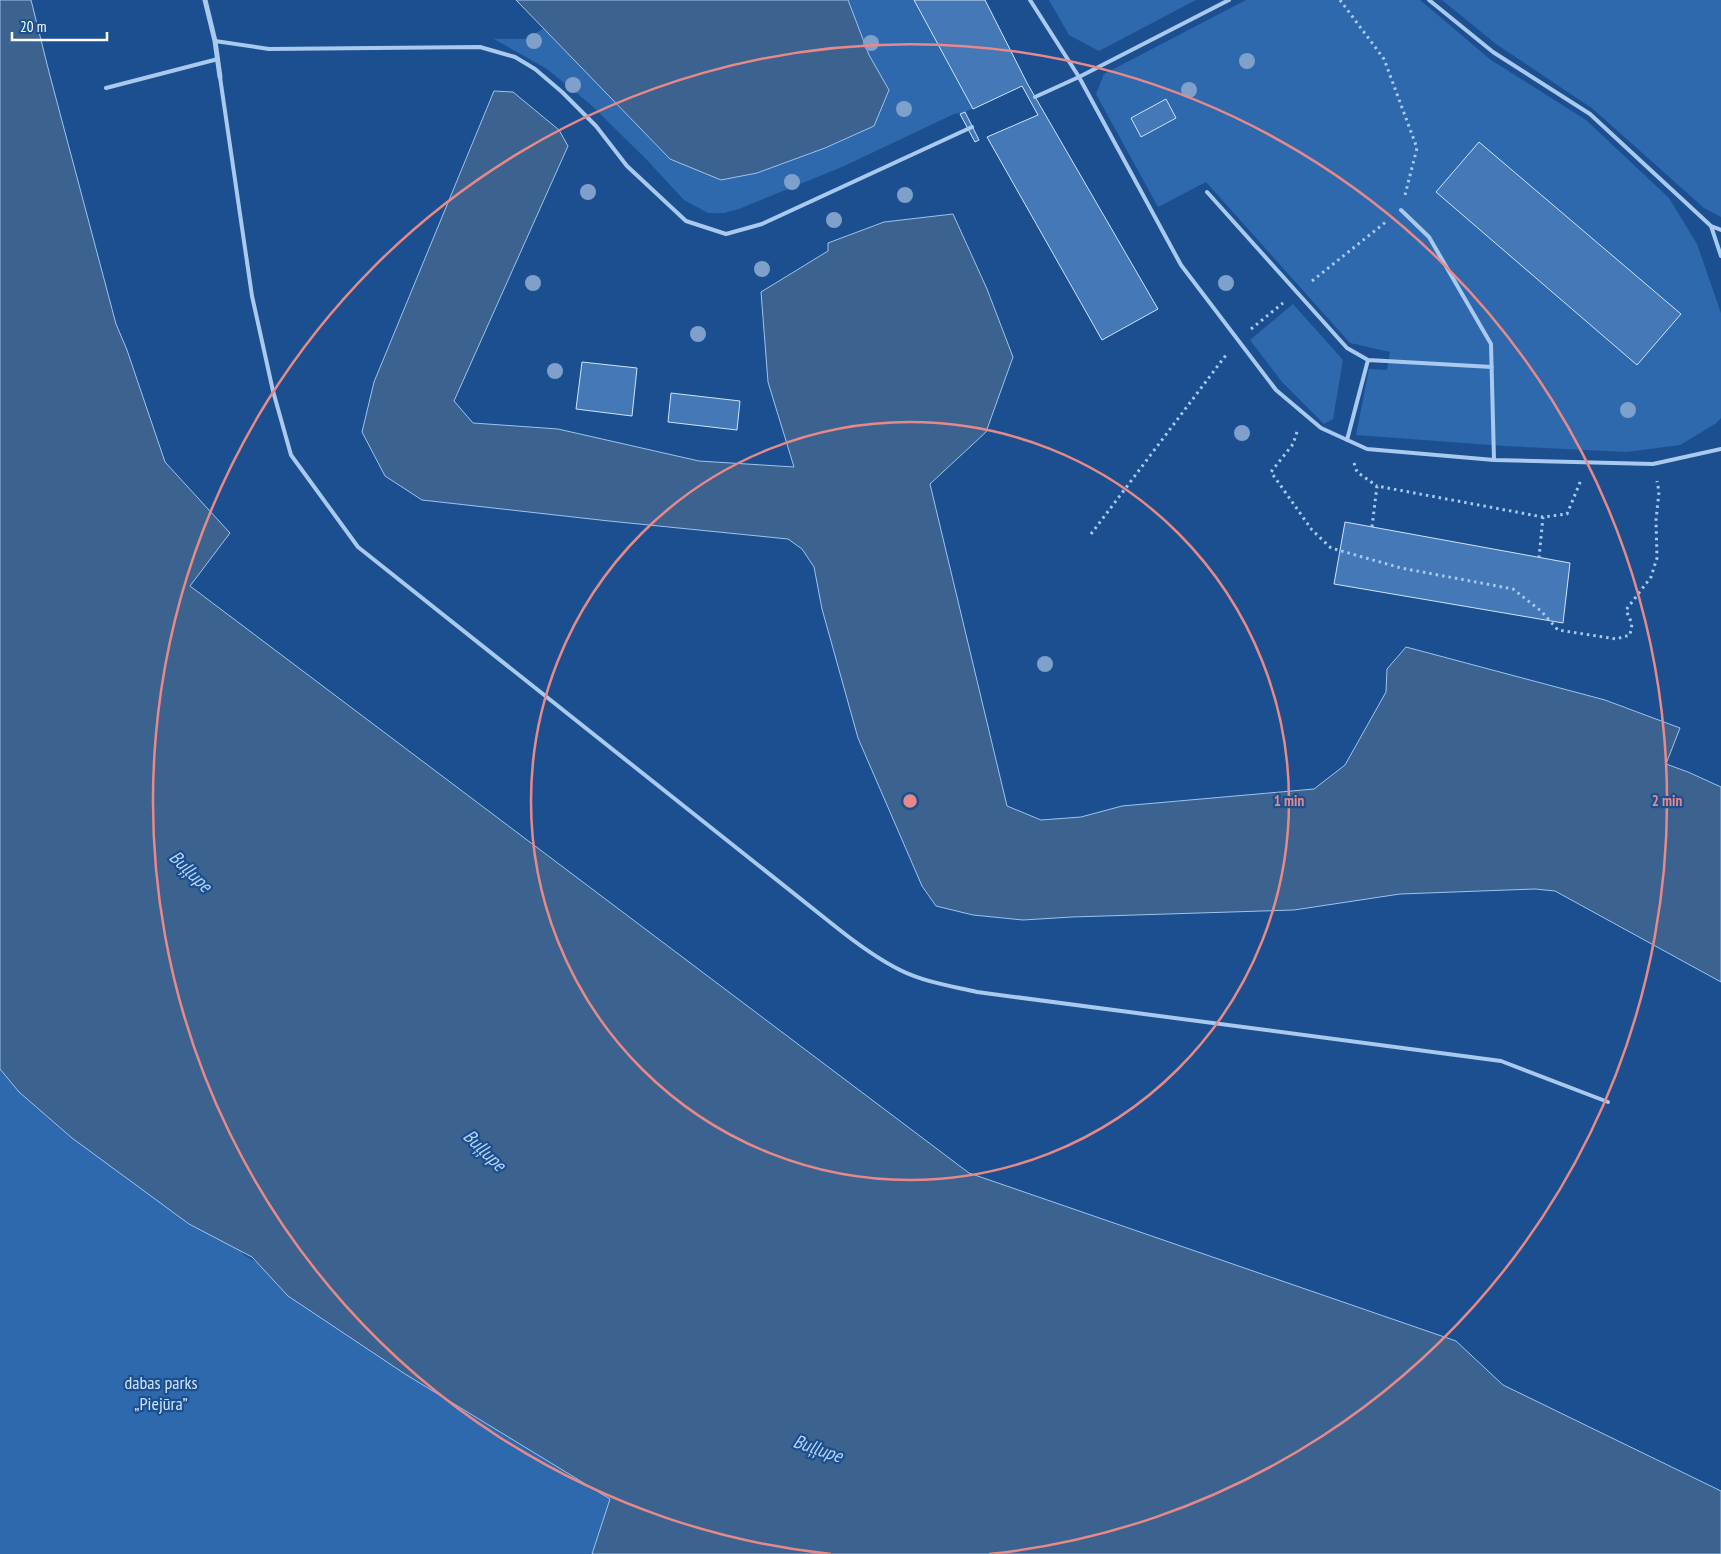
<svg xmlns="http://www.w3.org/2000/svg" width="1721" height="1554" font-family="'PT Sans Narrow',sans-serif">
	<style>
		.green { fill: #2e69ad }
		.water { fill: #3c6290; stroke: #9cc4f0 }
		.building { fill: #4478b7; stroke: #cfe3fa }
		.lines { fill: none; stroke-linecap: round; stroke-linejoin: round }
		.path { stroke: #a9c9ee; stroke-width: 3; stroke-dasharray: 2.5 4; stroke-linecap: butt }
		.service { stroke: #a9c9ee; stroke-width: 4 }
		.minor { stroke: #a9c9ee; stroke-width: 5 }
		.tree { fill: #7ea0ca }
		.ring { fill: none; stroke: #e88989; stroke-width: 2.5 }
		.labels { text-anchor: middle; stroke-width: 4.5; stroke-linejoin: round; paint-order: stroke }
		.park-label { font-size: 18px; fill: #cfe3fa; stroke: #1b4f8f }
		.water-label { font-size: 19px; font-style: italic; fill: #b5d3f5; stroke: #1b4f8f }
		.centre { fill: #e88989; stroke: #1b4f8f; stroke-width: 2.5 }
		.ring-label { font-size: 15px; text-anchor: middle; font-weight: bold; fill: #e88989; stroke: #1b4f8f; stroke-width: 4.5; stroke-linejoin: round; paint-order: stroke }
	</style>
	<rect width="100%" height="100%" fill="#1b4f8f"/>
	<path class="green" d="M 848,0 L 985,0 L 1027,83 L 965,112 L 954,114 L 842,167 L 739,209 L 724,213 L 708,213 L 684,200 L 646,159 L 590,104 L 547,69 L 494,39 L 526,39 L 544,28 L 670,159 L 757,173 L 825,148 L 874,126 L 889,90 L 869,55 Z
		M 1049,0 L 1196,0 L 1099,51 L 1069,35 Z
		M 1246,0 L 1420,0 L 1491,60 L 1586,120 L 1669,198 L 1697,244 L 1721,313 L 1721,418 L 1715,424 L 1680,445 L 1627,452 L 1504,446 L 1356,435 L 1369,369 L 1387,370 L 1390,352 L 1350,343 L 1206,182 L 1158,207 L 1096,94 L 1104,74 Z
		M 1442,0 L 1721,0 L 1721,217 L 1704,208 L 1593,109 L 1496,44 Z
		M 1293,304 L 1343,360 L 1333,419 L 1324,424 L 1282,382 L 1250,340 Z
		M 0,994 L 244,1255 L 598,1455 L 787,1554 L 0,1554 Z"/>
	<path class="water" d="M 0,0 L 31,0 L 49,72 L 116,324 L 127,350 L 165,462 L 230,533 L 190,586 L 969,1173 L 1456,1341 L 1503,1385 L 1721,1491 L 1721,1554 L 592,1554 L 610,1499 L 405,1374 L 288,1296 L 252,1257 L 189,1224 L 72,1138 L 19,1092 L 0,1069 Z
		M 516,0 L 848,0 L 869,55 L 889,90 L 874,126 L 825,148 L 757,173 L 721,180 L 670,159 Z
		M 494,91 L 513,92 L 559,130 L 568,146 L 454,401 L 473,423 L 558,429 L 699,461 L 794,467 L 768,382 L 761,292 L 828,251 L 828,243 L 884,222 L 953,214 L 987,289 L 1013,357 L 986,432 L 930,484 L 1007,806 L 1041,820 L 1081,817 L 1122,806 L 1314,789 L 1345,765 L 1386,692 L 1387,669 L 1406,647 L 1605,700 L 1680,728 L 1666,764 L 1688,772 L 1721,787 L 1721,982 L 1555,891 L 1535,889 L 1400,894 L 1294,910 L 1072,917 L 1023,920 L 973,915 L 936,906 L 922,886 L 858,738 L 822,609 L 814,567 L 802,549 L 788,539 L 609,521 L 422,500 L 385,476 L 362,432 L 374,382 Z"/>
	<path class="building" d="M 914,0 L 985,0 L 1027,83 L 1158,309 L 1102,340 L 987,137 L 1038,115 L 1022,86 L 973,109 Z
		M 1166,99 L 1176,118 L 1141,137 L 1131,118 Z
		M 965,112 L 979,140 L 975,142 L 960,114 Z
		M 1479,142 L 1681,314 L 1637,365 L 1436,192 Z
		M 582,362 L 637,368 L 632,416 L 576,409 Z
		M 671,393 L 740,401 L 737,430 L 668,422 Z
		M 1345,522 L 1570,563 L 1563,623 L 1334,584 Z"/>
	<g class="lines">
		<path class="path" d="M 1340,0 L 1384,59 L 1417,148 L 1405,195
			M 1312,281 L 1387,221
			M 1251,329 L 1283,303
			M 1297,432 L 1293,444 L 1271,472 L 1312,530 L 1331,548 L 1401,568 L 1513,589 L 1541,611 L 1558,630 L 1616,639 L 1630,635 L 1632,624 L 1626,610 L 1651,577 L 1657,558 L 1656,520 L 1659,492 L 1657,481
			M 1354,463 L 1357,472 L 1377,486
			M 1372,527 L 1377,486 L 1543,517
			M 1091,534 L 1226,355
			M 1539,558 L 1543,517 L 1567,514 L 1581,480"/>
		<path class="service" d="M 1030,0 L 1079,77 L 1181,265 L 1276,390 L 1321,428 L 1367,449 L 1494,460 L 1653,464 L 1721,449
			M 1429,0 L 1493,52 L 1590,114 L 1711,226 L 1721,230
			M 215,41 L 269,49 L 480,47 L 515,57 L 535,69 L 562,92 L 596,126 L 627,166 L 686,221 L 726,234 L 762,224 L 972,127
			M 220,77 L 252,296 L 273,391 L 291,455 L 358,547 L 836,927 C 856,943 876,958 900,970 C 924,982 951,986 977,992 L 1501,1061 L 1608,1102
			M 106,88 L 218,59
			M 1035,97 L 1079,77 L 1229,0
			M 1207,192 L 1347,348 L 1368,360 L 1492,367
			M 1401,210 L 1429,237 L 1491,344 L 1494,460
			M 1711,226 L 1721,256
			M 1347,440 L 1368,360"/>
		<path class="minor" d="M 205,0 L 215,41 L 220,77"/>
	</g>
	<g class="tree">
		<circle cx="534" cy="41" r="8"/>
		<circle cx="871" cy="43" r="8"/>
		<circle cx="1247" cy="61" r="8"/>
		<circle cx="573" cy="85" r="8"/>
		<circle cx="1189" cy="90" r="8"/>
		<circle cx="904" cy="109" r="8"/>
		<circle cx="792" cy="182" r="8"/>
		<circle cx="588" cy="192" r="8"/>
		<circle cx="905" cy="195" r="8"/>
		<circle cx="834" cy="220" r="8"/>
		<circle cx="762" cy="269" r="8"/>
		<circle cx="533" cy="283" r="8"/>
		<circle cx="1226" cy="283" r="8"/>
		<circle cx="698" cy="334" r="8"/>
		<circle cx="555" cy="371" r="8"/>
		<circle cx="1628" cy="410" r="8"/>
		<circle cx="1242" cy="433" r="8"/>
		<circle cx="1045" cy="664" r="8"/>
	</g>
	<g class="ring">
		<circle cx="910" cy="801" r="379"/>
		<path d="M831 1554A757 757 0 1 1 989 1554"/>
	</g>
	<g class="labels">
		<g class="park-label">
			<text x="161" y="1389">dabas parks<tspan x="161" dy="21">„Piejūra”</tspan></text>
		</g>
		<g class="water-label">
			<text transform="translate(191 871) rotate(44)" y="7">Buļļupe</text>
			<text transform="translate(485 1150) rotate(44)" y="7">Buļļupe</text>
			<text transform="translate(818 1448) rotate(19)" y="7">Buļļupe</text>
		</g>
	</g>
	<circle cx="910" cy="801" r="8" class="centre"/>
	<g class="ring-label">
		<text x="1289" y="806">1 min</text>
		<text x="1667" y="806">2 min</text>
	</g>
	<path d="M12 32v8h95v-8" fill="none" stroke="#ffffff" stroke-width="2.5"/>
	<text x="20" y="32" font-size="15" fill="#ffffff" stroke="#1b4f8f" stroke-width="4" paint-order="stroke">20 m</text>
</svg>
